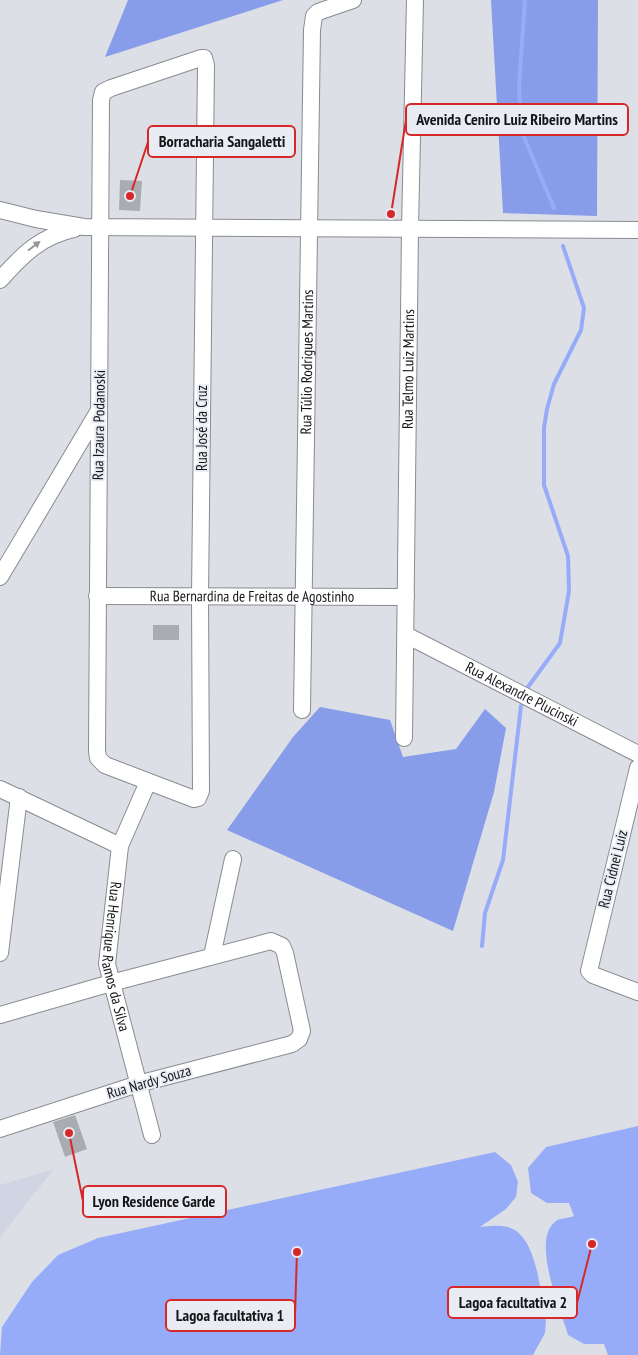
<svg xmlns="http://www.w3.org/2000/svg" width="638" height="1355" font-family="'PT Sans Narrow',sans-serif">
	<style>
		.built { fill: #d1d5e3 }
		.forest { fill: #889de9 }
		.water { fill: #97acf9 }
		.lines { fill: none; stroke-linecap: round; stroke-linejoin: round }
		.stream { stroke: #97acf9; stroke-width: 4 }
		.building { fill: #aaacb2 }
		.minor-casing { stroke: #898b91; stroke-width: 18 }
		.minor { stroke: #fff; stroke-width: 16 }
		.oneway { fill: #969698 }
		.labels { text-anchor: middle; stroke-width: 4; stroke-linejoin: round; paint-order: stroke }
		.street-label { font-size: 15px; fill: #161619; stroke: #eaecf3 }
		.leader { fill: none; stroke: #d62828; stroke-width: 2 }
		.callout-dot { fill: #d62828; stroke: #eaecf3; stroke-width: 2 }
		.callout { fill: #eaecf3; stroke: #d62828; stroke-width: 2 }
		.callout-label { font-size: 16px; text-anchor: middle; font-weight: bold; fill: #161619 }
	</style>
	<rect width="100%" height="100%" fill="#dddfe6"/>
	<path class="built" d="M 54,1169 L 0,1237 L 0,1185 Z"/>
	<path class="forest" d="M 128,0 L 283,0 L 105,57 Z
		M 491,0 L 598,0 L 597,216 L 503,213 Z
		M 320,707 L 390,720 L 403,757 L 456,749 L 485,709 L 506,728 L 494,792 L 453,931 L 227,830 L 293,737 Z"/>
	<path class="water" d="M 638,1126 L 638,1355 L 608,1355 L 604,1344 L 584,1344 L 568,1335 C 561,1310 530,1239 556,1221 C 560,1218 569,1218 574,1216 L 569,1203 L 547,1203 L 531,1193 L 528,1168 L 546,1147 Z
		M 495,1152 L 511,1165 L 518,1182 L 516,1197 L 506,1209 L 480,1227 C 490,1226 505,1224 515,1230 C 538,1245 541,1297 546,1322 L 545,1333 L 533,1355 L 0,1355 L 2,1327 L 32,1282 L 58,1255 L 98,1238 Z"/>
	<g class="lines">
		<path class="stream" d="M 525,0 L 519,86 L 521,130 L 554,208
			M 528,687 L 560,643 L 569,591 L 568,556 L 544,485 L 544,428 L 547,409 L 554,384 L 581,330 L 584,308 L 563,246
			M 482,946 L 485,913 L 503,860 L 521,706"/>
	</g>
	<path class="building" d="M 120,180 L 142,181 L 140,211 L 119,210 Z
		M 153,625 L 179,625 L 179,640 L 153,640 Z
		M 75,1115 L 87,1149 L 65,1157 L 53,1122 Z"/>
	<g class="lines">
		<defs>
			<g id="minor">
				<path d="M 201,58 L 204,58 L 206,65 L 200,596 L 201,791 L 198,798 L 194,799 L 105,765 L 98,758 L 97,751 L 101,100 L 103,92 L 111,88 Z"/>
				<path d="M 0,210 L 36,219 L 84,227 L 638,230"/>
				<path d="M 0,280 C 22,255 41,236 74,229"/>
				<path d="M 0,577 L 98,412"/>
				<path id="s1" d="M 97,596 L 406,597"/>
				<path id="s2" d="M 406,635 L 638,754"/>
				<path id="s3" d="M 302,710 L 312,30 L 314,16 L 318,12 L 353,0"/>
				<path id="s4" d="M 404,738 L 410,229 L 415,0"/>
				<path d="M 638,768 L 589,971 L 593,975 L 638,992"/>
				<path id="s5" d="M 148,782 L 120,846 L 107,964 L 152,1135"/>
				<path d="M 0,789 L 120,846"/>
				<path d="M 0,953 L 19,797"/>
				<path d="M 212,956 L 233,859"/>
				<path d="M 0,1015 L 111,983 L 271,941 L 282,946 L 285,953 L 302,1031 L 299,1039 L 292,1044 L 138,1084 L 0,1129"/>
			</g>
		</defs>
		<use href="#minor" class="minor-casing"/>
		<use href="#minor" class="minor"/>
	</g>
	<defs><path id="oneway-solid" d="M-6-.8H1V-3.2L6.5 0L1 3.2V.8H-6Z" transform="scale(1.25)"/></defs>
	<use class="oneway" href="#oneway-solid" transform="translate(34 246) rotate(-37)"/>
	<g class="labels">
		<g class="street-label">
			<text dy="5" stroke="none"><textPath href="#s3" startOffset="348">Rua Túlio Rodrigues Martins</textPath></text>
			<text dy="5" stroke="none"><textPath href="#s4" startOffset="369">Rua Telmo Luiz Martins</textPath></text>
			<text transform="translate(99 425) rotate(-89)" y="5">Rua Izaura Podanoski</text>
			<text transform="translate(202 428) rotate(-90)" y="5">Rua José da Cruz</text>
			<text dy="5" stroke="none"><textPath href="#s1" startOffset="155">Rua Bernardina de Freitas de Agostinho</textPath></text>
			<text dy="5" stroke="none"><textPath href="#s2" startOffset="130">Rua Alexandre Plucinski</textPath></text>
			<text transform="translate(613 869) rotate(-76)" y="5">Rua Cidnei Luiz</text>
			<text dy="5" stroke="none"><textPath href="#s5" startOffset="182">Rua Henrique Ramos da Silva</textPath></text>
			<text transform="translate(149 1082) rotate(-16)" y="5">Rua Nardy Souza</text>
		</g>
	</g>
	<path class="leader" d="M391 214L406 120M130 196L148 142M69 1133L83 1201M592 1244L577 1303M297 1252L295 1315"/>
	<g class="callout-dot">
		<circle cx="391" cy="214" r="5"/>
		<circle cx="130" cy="196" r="5"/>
		<circle cx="69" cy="1133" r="5"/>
		<circle cx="592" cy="1244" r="5"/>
		<circle cx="297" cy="1252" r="5"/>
	</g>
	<g class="callout">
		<rect x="406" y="104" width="222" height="31" rx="5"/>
		<rect x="148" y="126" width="147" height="31" rx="5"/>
		<rect x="83" y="1186" width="143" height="31" rx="5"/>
		<rect x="448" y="1287" width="129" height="31" rx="5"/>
		<rect x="166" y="1300" width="129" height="31" rx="5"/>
	</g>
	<g class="callout-label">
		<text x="517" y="125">Avenida Ceniro Luiz Ribeiro Martins</text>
		<text x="222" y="147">Borracharia Sangaletti</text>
		<text x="154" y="1207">Lyon Residence Garde</text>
		<text x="513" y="1308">Lagoa facultativa 2</text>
		<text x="230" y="1321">Lagoa facultativa 1</text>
	</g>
</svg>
